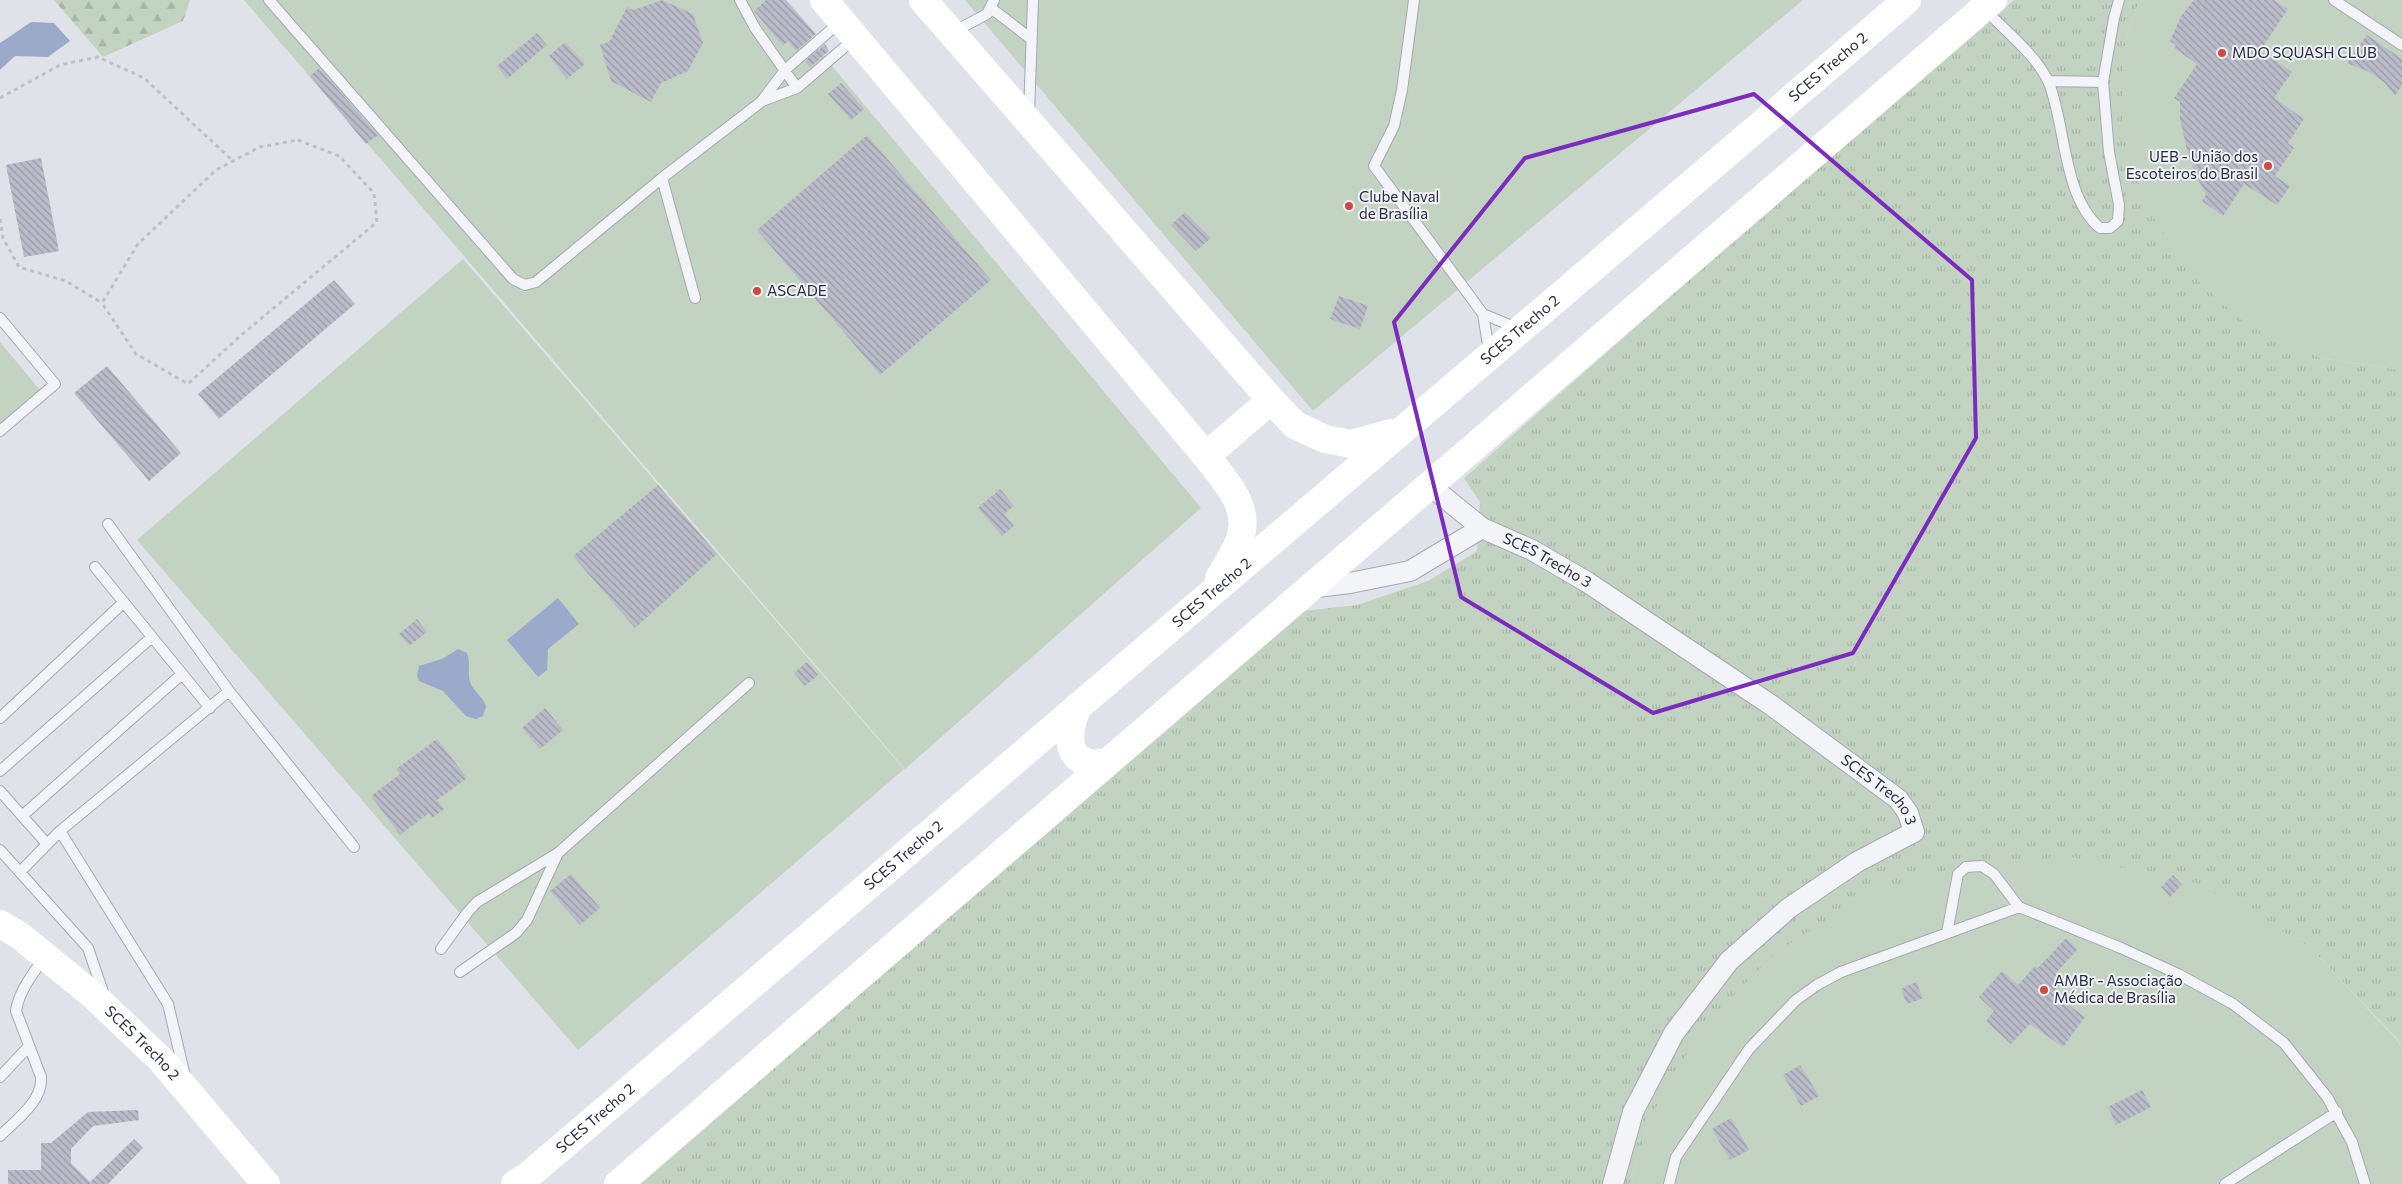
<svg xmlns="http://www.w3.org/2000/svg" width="2402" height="1184" font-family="Commissioner,sans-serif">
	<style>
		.grass { fill: url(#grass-tufts) }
		.forest { fill: url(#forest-firs) }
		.green { fill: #c2d3c1 }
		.water { fill: #9ba9ca }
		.building { fill: url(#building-back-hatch) }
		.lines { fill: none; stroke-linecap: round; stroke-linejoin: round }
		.lane-casing { stroke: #a5a8b3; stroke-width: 12 }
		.street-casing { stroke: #a5a8b3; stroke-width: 22 }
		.path { stroke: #bec0c8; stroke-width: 3; stroke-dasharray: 4 4; stroke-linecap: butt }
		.lane { stroke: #f3f4f8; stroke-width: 10 }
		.street { stroke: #f3f4f8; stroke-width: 20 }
		.secondary { stroke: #fff; stroke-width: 28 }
		.marked { fill: none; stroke: #7b2cbf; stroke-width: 4; stroke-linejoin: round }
		.poi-dot { fill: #d04a44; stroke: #f0f2f7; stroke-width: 2 }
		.labels { text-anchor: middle; stroke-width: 4; stroke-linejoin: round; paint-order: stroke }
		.poi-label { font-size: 15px; fill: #292d41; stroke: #f0f2f7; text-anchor: start }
		.street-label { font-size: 15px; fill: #292d41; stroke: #f0f2f7 }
	</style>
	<defs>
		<pattern id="grass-tufts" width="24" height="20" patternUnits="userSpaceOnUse" patternTransform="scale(1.25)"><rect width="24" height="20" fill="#c2d3c1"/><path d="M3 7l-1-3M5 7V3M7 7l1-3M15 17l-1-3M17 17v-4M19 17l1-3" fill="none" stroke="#a7b5a7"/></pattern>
		<pattern id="forest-firs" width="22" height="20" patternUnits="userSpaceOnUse" patternTransform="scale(1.25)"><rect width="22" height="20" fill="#c2d3c1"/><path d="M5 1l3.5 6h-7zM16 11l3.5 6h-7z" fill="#a7b5a7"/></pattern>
		<pattern id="building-back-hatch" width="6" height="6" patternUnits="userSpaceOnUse" patternTransform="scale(1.25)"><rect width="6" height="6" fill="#babdc9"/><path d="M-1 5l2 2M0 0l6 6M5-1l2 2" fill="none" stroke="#979aa5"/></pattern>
	</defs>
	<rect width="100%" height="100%" fill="#e0e2e9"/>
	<path class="grass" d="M 2014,0 L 2139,0 L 2124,48 L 2320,358 L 2402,370 L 2402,1049 L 2397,1039 L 2309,946 L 1649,1119 L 1631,1184 L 641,1184 L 1303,611 L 1357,605 L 1428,581 L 1477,551 L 1480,502 L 1464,478 L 1705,266 Z"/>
	<path class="forest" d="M 54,0 L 190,0 L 183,21 L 103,57 Z"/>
	<path class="green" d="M 244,0 L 777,0 L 1201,508 L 905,769 Z
		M 965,0 L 1803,0 L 1313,411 Z
		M 2139,0 L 2402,0 L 2402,370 L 2320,358 L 2247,325 L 2188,272 L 2145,204 L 2123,128 L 2124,48 Z
		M 463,259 L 904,769 L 578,1050 L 137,540 Z
		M 0,342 L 40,390 L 0,424 Z
		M 2071,857 L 2197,883 L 2309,946 L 2397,1040 L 2402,1049 L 2402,1184 L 1631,1184 L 1649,1119 L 1702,1028 L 1776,952 L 1865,896 L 1966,864 Z"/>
	<path class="water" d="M 31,22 L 54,23 L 70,41 L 48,57 L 15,56 L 0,70 L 0,43 Z
		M 558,598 L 579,624 L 548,649 L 547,670 L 538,677 L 507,640 Z
		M 458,649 L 467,653 C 471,663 467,672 470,682 C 473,691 483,697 486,706 L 483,716 L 476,719 L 466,716 L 443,691 L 419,681 L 417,675 L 419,666 L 442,659 Z"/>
	<path class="building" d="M 662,0 L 693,14 L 703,43 L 688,71 L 661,83 L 651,102 L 611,81 L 600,45 L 609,42 L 627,7 L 633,10 Z
		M 766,0 L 786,0 L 816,34 L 796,51 L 788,41 L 783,46 L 754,11 Z
		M 2194,0 L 2274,0 L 2288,9 L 2260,51 L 2292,72 L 2274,98 L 2304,119 L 2288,143 L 2294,148 L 2275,176 L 2290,186 L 2277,205 L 2244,184 L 2223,216 L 2202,201 L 2206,195 L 2194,171 L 2186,146 L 2180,119 L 2180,102 L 2174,98 L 2197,64 L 2174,48 L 2176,45 L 2170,41 L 2181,16 Z
		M 537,33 L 547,45 L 507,79 L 497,66 Z
		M 2367,35 L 2402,59 L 2402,85 L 2395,96 L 2385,83 L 2369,72 L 2347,63 Z
		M 565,42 L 585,64 L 567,79 L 549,56 Z
		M 825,44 L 829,51 L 810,67 L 805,61 Z
		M 319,68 L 378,135 L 366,144 L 310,76 Z
		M 841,83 L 864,109 L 851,120 L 828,94 Z
		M 867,135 L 991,280 L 880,375 L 757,230 Z
		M 41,158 L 59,251 L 24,257 L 6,165 Z
		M 1185,212 L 1211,238 L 1196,251 L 1171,225 Z
		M 334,280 L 355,304 L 219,419 L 198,394 Z
		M 1339,296 L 1368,306 L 1360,329 L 1330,319 Z
		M 107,366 L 181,453 L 149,481 L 74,393 Z
		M 658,485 L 717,554 L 635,628 L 573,556 Z
		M 1000,489 L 1014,506 L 1004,514 L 1014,526 L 1002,536 L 978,508 Z
		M 417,619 L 427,632 L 409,646 L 399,634 Z
		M 807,662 L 818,675 L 805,686 L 794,673 Z
		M 545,708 L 563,730 L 540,749 L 522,728 Z
		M 437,739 L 467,778 L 437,800 L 444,809 L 432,818 L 429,813 L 400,835 L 371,796 L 400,774 L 396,769 Z
		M 571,874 L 600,908 L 580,925 L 550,891 Z
		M 2173,875 L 2182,885 L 2170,897 L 2161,887 Z
		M 2066,938 L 2078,949 L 2055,974 L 2064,981 L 2052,993 L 2085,1017 L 2063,1047 L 2030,1024 L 2011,1044 L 1986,1021 L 1994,1011 L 1979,997 L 2002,971 L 2018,985 L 2035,966 L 2038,968 Z
		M 1916,982 L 1923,998 L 1907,1004 L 1901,989 Z
		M 1800,1065 L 1819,1096 L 1801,1106 L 1783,1075 Z
		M 2142,1090 L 2151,1107 L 2116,1125 L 2108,1107 Z
		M 138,1110 L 139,1120 L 93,1126 L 71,1149 L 71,1163 L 90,1182 L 134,1139 L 143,1148 L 108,1184 L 8,1184 L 8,1170 L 41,1170 L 41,1143 L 51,1143 L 88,1112 Z
		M 1731,1118 L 1749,1150 L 1730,1160 L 1712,1129 Z"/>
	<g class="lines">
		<defs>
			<path id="lane" d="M 269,0 L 513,279 L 525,285 L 536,282 L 662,178 L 761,102 L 785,70 L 841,21
				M 740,0 L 755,28 L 797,88
				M 1414,0 L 1402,90 L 1394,126 L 1374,166 L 1483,314 L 1489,351
				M 2334,0 L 2402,45
				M 991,8 L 1031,39
				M 1984,9 C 2004,29 2038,57 2049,83 C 2066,127 2063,197 2100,228 L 2110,228 L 2118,221 L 2119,205 L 2109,152 L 2103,82 L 2114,18 L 2119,0
				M 953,32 L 987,14 L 994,0
				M 2048,81 L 2103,82
				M 762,101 L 797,88 L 854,39
				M 1029,114 L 1033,0
				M 662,178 L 695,298
				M 1483,314 L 1517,328
				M 0,318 L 55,384 L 0,431
				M 108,524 L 229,691 L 354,847
				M 95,567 L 210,708
				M 0,718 L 124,602
				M 0,771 L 152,637
				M 0,791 L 47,844
				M 22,816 L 182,674
				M 60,831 L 168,1004 L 185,1076
				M 0,850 L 88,948 L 104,995
				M 20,872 L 60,831 L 229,691
				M 1947,933 L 1958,874 L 1966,867 L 1982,866 L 1994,874 L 2019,907 L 2121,948 L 2178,974 L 2233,1004 L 2284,1043 L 2327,1097 L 2352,1142 L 2365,1184
				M 441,949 L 467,913 L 477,902 L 558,853 L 749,683
				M 460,972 L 516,933 L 527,920 L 558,853
				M 0,1077 L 29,1046
				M 0,1136 C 16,1120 43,1101 41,1077 L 16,1011 C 19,990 34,973 45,956
				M 1669,1184 L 1676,1157 L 1749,1049 L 1796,1000 L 1817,985 L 1841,972 L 2019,907
				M 2225,1184 L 2337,1112"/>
			<g id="street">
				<path id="s1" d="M 1429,485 L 1482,528 L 1532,550 L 1587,582 L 1771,705 L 1898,799 L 1908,813 L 1914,832 L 1857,862 L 1789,908 L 1729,961 L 1674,1033 L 1633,1112 L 1613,1184"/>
				<path d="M 1309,588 L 1350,583 L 1410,571 L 1482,528"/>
			</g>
		</defs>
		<use href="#lane" class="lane-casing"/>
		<use href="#street" class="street-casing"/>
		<path class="path" d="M 0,98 L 60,65 L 98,57 L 144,78 L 233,161
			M 298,140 L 339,156 L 374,193 L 377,222 L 239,337 L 188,384 L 136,354 L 102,303 L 138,244 L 216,170 L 260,147 Z
			M 0,219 L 3,238 L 19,267 L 66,281 L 102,303"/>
		<use href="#lane" class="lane"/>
		<use href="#street" class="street"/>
		<g class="secondary">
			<path d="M 824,0 L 1206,456 C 1225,481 1251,506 1240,539 C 1235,553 1226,566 1219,578"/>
			<path d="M 923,0 L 1271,400 L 1295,425 L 1325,439 L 1351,444 L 1391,433"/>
			<path d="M 1206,456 L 1271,400"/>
			<path d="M 1078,706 C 1070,724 1061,759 1091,763 C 1096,764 1102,763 1107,762"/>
			<path id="s2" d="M 0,924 L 19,935 L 94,996 L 161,1060 L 266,1184"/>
			<path id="s3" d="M 515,1184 L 529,1175 L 1907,0"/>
			<path d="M 618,1184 L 1993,0"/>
		</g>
	</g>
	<path class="marked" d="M 1754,94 L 1972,280 L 1976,438 L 1853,653 L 1653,713 L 1461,597 L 1394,322 L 1525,158 Z"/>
	<g class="poi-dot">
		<circle cx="2222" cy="53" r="5"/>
		<circle cx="2268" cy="166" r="5"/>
		<circle cx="1349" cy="206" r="5"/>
		<circle cx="757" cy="291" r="5"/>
		<circle cx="2044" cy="990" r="5"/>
	</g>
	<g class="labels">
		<g class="poi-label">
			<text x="2232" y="58">MDO SQUASH CLUB</text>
			<text x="2258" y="162" text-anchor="end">UEB - União dos<tspan x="2258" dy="17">Escoteiros do Brasil</tspan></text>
			<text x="1359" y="202">Clube Naval<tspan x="1359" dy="17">de Brasília</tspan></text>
			<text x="767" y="296">ASCADE</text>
			<text x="2054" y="986">AMBr - Associação<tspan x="2054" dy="17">Médica de Brasília</tspan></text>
		</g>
		<g class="street-label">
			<text dy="5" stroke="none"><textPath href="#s3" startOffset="1724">SCES Trecho 2</textPath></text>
			<text dy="5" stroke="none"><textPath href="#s3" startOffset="1319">SCES Trecho 2</textPath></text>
			<text dy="5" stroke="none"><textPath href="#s1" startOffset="141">SCES Trecho 3</textPath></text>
			<text dy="5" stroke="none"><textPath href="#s3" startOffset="914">SCES Trecho 2</textPath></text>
			<text dy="5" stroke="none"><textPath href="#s1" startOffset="546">SCES Trecho 3</textPath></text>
			<text dy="5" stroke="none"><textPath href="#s3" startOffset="509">SCES Trecho 2</textPath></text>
			<text dy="5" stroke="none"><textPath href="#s2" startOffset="186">SCES Trecho 2</textPath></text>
			<text dy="5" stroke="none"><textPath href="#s3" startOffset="104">SCES Trecho 2</textPath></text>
		</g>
	</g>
</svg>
